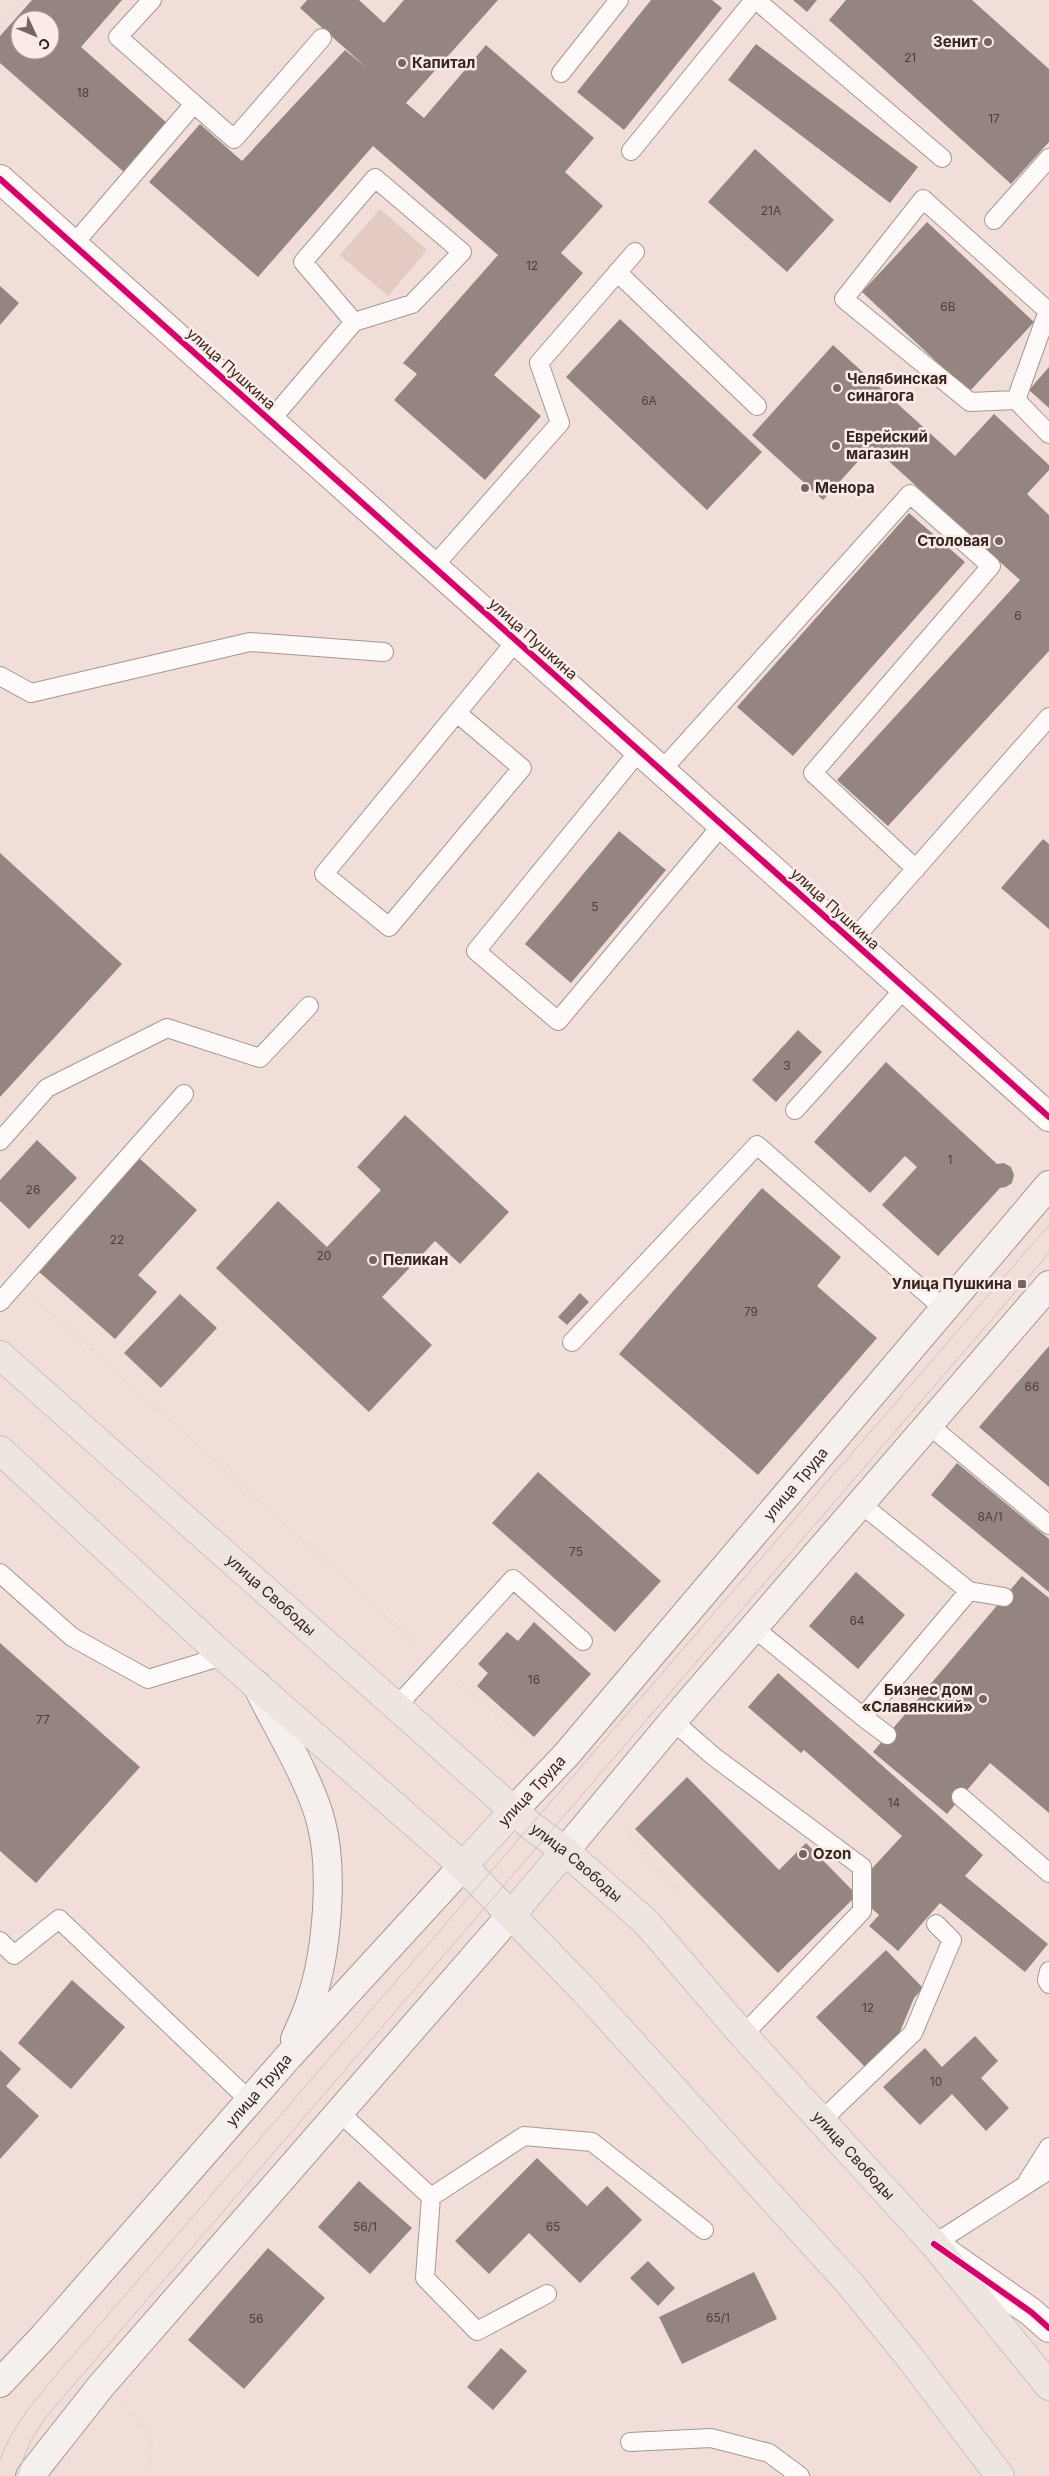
<svg xmlns="http://www.w3.org/2000/svg" width="1049" height="2476" font-family="Inter,sans-serif">
	<style>
		.green { fill: #e3cac3 }
		.building { fill: #948581; fill-rule: evenodd }
		.lines { fill: none; stroke-linecap: round; stroke-linejoin: round }
		.service-casing { stroke: #a59692; stroke-width: 20 }
		.minor-casing { stroke: #a59692; stroke-width: 30 }
		.secondary-casing { stroke: #a59692; stroke-width: 30 }
		.primary-casing { stroke: #cac0bc; stroke-width: 30 }
		.path { stroke: #d9d4d2; stroke-width: 3; stroke-dasharray: 1 4; stroke-linecap: butt }
		.service { stroke: #fdfaf9; stroke-width: 18 }
		.minor { stroke: #fdfaf9; stroke-width: 28 }
		.secondary { stroke: #f5efed; stroke-width: 28 }
		.primary { stroke: #eee4e0; stroke-width: 28 }
		.tram { stroke: #c8c2c0; stroke-width: 1 }
		.cycleway-casing { stroke: #faebe7; stroke-width: 9 }
		.cycleway { stroke: #d6006c; stroke-width: 6 }
		.poi-dot { fill: #766662; stroke: #faebe7; stroke-width: 2 }
		.labels { text-anchor: middle; stroke-width: 5; stroke-linejoin: round; paint-order: stroke }
		.number-label { font-size: 12px; fill: #4c3e3a }
		.poi-label { font-size: 15px; font-weight: bold; fill: #342622; stroke: #faebe7; text-anchor: start }
		.street-label { font-size: 15px; fill: #342622; stroke: #faebe7 }
	</style>
	<rect width="100%" height="100%" fill="#f2ded8"/>
	<path class="green" d="M 380,209 L 427,250 L 388,296 L 340,255 Z"/>
	<path class="building" d="M 32,0 L 122,0 L 81,47 L 167,123 L 124,172 L 0,63 L 0,36 ZM 20,20 L 50,20 L 50,50 L 20,50 Z
		M 307,0 L 359,0 L 384,23 L 404,0 L 498,0 L 406,103 L 424,118 L 486,45 L 594,138 L 565,172 L 603,206 L 561,253 L 583,273 L 494,375 L 541,416 L 485,480 L 394,400 L 417,374 L 403,363 L 498,255 L 373,146 L 258,277 L 149,182 L 200,124 L 242,161 L 345,50 L 367,68 L 300,8 Z
		M 651,0 L 712,0 L 722,8 L 624,130 L 577,92 Z
		M 793,0 L 817,0 L 807,12 Z
		M 846,0 L 972,0 L 1049,69 L 1049,142 L 1011,184 L 829,20 Z
		M 756,44 L 918,167 L 890,203 L 728,80 Z
		M 755,149 L 834,220 L 787,272 L 708,202 Z
		M 927,222 L 1034,322 L 969,392 L 862,292 Z
		M 0,286 L 19,303 L 0,325 Z
		M 620,319 L 762,452 L 707,510 L 566,377 Z
		M 833,345 L 955,456 L 994,414 L 1049,465 L 1049,470 L 1027,494 L 1049,515 L 1049,651 L 888,826 L 837,780 L 1020,580 L 872,446 L 823,500 L 752,435 Z
		M 1049,367 L 1049,408 L 1029,390 Z
		M 909,513 L 965,562 L 793,756 L 737,707 Z
		M 619,831 L 666,870 L 571,983 L 525,944 Z
		M 1043,839 L 1049,844 L 1049,929 L 1001,888 Z
		M 0,853 L 122,964 L 0,1097 Z
		M 798,1030 L 822,1052 L 776,1102 L 752,1080 Z
		M 886,1062 L 997,1164 L 1004,1163 L 1011,1167 L 1014,1175 L 1012,1183 L 1006,1187 L 1000,1188 L 938,1256 L 882,1205 L 917,1167 L 905,1156 L 870,1193 L 814,1142 Z
		M 405,1115 L 509,1212 L 460,1264 L 435,1241 L 382,1297 L 432,1345 L 369,1412 L 216,1268 L 278,1201 L 327,1247 L 381,1190 L 357,1167 Z
		M 37,1140 L 77,1178 L 29,1229 L 0,1201 L 0,1180 Z
		M 139,1158 L 197,1210 L 138,1275 L 157,1292 L 115,1339 L 38,1271 Z
		M 762,1188 L 841,1257 L 817,1286 L 877,1338 L 758,1475 L 619,1354 Z
		M 580,1293 L 589,1302 L 567,1325 L 558,1317 Z
		M 180,1294 L 217,1328 L 161,1388 L 124,1353 Z
		M 1049,1346 L 1049,1487 L 979,1427 Z
		M 957,1463 L 1049,1539 L 1049,1592 L 931,1495 Z
		M 538,1472 L 661,1581 L 615,1632 L 492,1523 Z
		M 856,1572 L 905,1615 L 858,1669 L 809,1626 Z
		M 1022,1576 L 1049,1598 L 1049,1813 L 990,1763 L 947,1814 L 873,1752 Z
		M 534,1622 L 591,1674 L 534,1737 L 477,1686 L 488,1673 L 478,1664 L 507,1632 L 518,1641 Z
		M 0,1643 L 140,1767 L 36,1883 L 0,1851 Z
		M 778,1673 L 983,1855 L 965,1876 L 1048,1944 L 1025,1972 L 940,1903 L 898,1951 L 869,1926 L 879,1915 L 857,1895 L 778,1973 L 635,1829 L 687,1777 L 779,1870 L 806,1843 L 852,1890 L 902,1836 L 804,1750 L 801,1753 L 748,1707 Z
		M 886,1950 L 923,1988 L 914,1998 L 899,2034 L 865,2067 L 816,2017 Z
		M 72,1980 L 125,2027 L 71,2089 L 18,2043 Z
		M 975,2036 L 998,2061 L 981,2078 L 1009,2108 L 986,2131 L 952,2094 L 920,2125 L 883,2087 L 925,2048 L 942,2067 Z
		M 0,2050 L 21,2069 L 6,2086 L 39,2116 L 0,2159 Z
		M 537,2158 L 587,2206 L 607,2186 L 642,2220 L 580,2283 L 529,2233 L 489,2274 L 455,2241 Z
		M 359,2181 L 412,2228 L 370,2274 L 318,2227 Z
		M 268,2248 L 325,2298 L 244,2389 L 188,2340 Z
		M 648,2261 L 675,2288 L 658,2306 L 630,2278 Z
		M 754,2272 L 777,2319 L 682,2364 L 659,2317 Z
		M 501,2348 L 527,2371 L 493,2410 L 467,2387 Z"/>
	<g class="lines">
		<defs>
			<path id="service" d="M 152,0 L 118,37 L 234,139 L 322,38
				M 756,0 L 942,158
				M 561,73 L 619,0
				M 631,151 L 754,0
				M 994,220 L 1049,158
				M 73,245 L 194,104
				M 617,272 L 757,406
				M 1016,400 L 1048,311 L 923,199 L 844,299 L 970,402 L 1016,400 L 1049,434
				M 270,421 L 354,322 L 412,304 L 462,252 L 375,178 L 303,262 L 354,322
				M 433,567 L 560,423 L 539,363 L 635,252
				M 0,676 L 31,693 L 250,642 L 384,652
				M 457,713 L 522,768 L 389,927 L 324,874 L 516,641
				M 639,751 L 476,951 L 558,1021 L 722,825
				M 661,771 L 910,494 L 991,566 L 813,773 L 916,869
				M 852,941 L 1049,717
				M 795,1110 L 905,988
				M 0,1141 L 47,1088 L 167,1028 L 260,1058 L 309,1006
				M 0,1302 L 184,1094
				M 572,1342 L 757,1145 L 943,1308
				M 929,1425 L 1049,1525
				M 0,1573 L 72,1637 L 148,1679 L 223,1656
				M 969,1591 L 1004,1597
				M 754,1628 L 863,1717 L 969,1591 L 861,1504
				M 397,1706 L 513,1579 L 583,1641
				M 863,1717 L 887,1735
				M 673,1721 L 713,1756 L 862,1867 L 862,1911 L 743,2035
				M 961,1797 L 1049,1873
				M 0,1941 L 14,1955 L 59,1919 L 250,2101
				M 1049,1971 L 1047,1980 L 1049,1984
				M 339,2112 L 431,2197 L 425,2278 L 477,2331 L 547,2294
				M 821,2121 L 913,2033 L 952,1940 L 936,1924
				M 1028,2180 L 1049,2147
				M 431,2197 L 524,2136 L 592,2142 L 704,2230
				M 934,2244 L 1049,2170
				M 630,2442 L 711,2438 L 769,2453 L 800,2476"/>
			<path id="minor" d="M 0,179 L 1049,1117
				M 944,2251 L 1031,2312 L 1049,2328"/>
			<g id="secondary">
				<path d="M 256,1684 C 276,1725 310,1779 321,1822 C 334,1871 327,1952 311,2000 C 307,2013 301,2026 295,2039"/>
				<path id="s1" d="M 514,1810 L 567,1754 L 1049,1185"/>
				<path d="M 565,1851 L 673,1721 L 1049,1285"/>
				<path id="s2" d="M 0,2383 L 44,2336 L 288,2057 L 463,1866"/>
				<path d="M 30,2476 L 101,2386 L 511,1915"/>
			</g>
			<g id="primary">
				<path id="s3" d="M 0,1355 L 530,1825 L 565,1851 L 646,1922 L 743,2035 L 934,2244 L 1049,2386"/>
				<path d="M 0,1450 L 223,1656 L 463,1866 L 581,1987 L 850,2284 L 907,2354 L 1000,2476"/>
				<path d="M 463,1866 L 514,1810"/>
				<path d="M 511,1915 L 565,1851"/>
			</g>
		</defs>
		<use href="#service" class="service-casing"/>
		<use href="#minor" class="minor-casing"/>
		<use href="#secondary" class="secondary-casing"/>
		<use href="#primary" class="primary-casing"/>
		<path class="path" d="M 0,26 L 23,0
			M 39,1302 L 416,1643
			M 458,1681 L 531,1744
			M 629,1828 L 630,1839 L 679,1892
			M 125,2407 L 152,2436 L 149,2476"/>
		<use href="#service" class="service"/>
		<use href="#minor" class="minor"/>
		<use href="#secondary" class="secondary"/>
		<use href="#primary" class="primary"/>
		<path class="tram" d="M 0,2460 C 14,2421 43,2391 69,2360 L 1049,1225
			M 17,2476 L 30,2442 L 46,2417 L 1049,1253"/>
		<defs>
			<path id="cycleway" d="M 0,179 L 1049,1117
				M 934,2244 L 1031,2312 L 1049,2328"/>
		</defs>
		<use href="#cycleway" class="cycleway-casing"/>
		<use href="#cycleway" class="cycleway"/>
	</g>
	<g class="poi-dot">
		<circle cx="988" cy="42" r="5"/>
		<circle cx="402" cy="63" r="5"/>
		<circle cx="837" cy="388" r="5"/>
		<circle cx="836" cy="446" r="5"/>
		<circle cx="805" cy="488" r="5"/>
		<circle cx="999" cy="541" r="5"/>
		<circle cx="373" cy="1260" r="5"/>
		<rect x="1017" y="1279" width="10" height="10" rx="2.5"/>
		<circle cx="983" cy="1699" r="5"/>
		<circle cx="803" cy="1854" r="5"/>
	</g>
	<g class="labels">
		<g class="number-label">
			<text x="910" y="62">21</text>
			<text x="83" y="97">18</text>
			<text x="994" y="123">17</text>
			<text x="771" y="215">21А</text>
			<text x="532" y="270">12</text>
			<text x="948" y="311">6В</text>
			<text x="649" y="405">6А</text>
			<text x="1018" y="620">6</text>
			<text x="595" y="911">5</text>
			<text x="787" y="1070">3</text>
			<text x="950" y="1164">1</text>
			<text x="33" y="1194">26</text>
			<text x="117" y="1244">22</text>
			<text x="324" y="1260">20</text>
			<text x="751" y="1316">79</text>
			<text x="1032" y="1391">66</text>
			<text x="990" y="1521">8А/1</text>
			<text x="576" y="1556">75</text>
			<text x="857" y="1625">64</text>
			<text x="534" y="1684">16</text>
			<text x="43" y="1724">77</text>
			<text x="894" y="1807">14</text>
			<text x="868" y="2012">12</text>
			<text x="936" y="2086">10</text>
			<text x="365" y="2231">56/1</text>
			<text x="553" y="2231">65</text>
			<text x="718" y="2322">65/1</text>
			<text x="256" y="2323">56</text>
		</g>
		<g class="poi-label">
			<text x="978" y="47" text-anchor="end">Зенит</text>
			<text x="412" y="68">Капитал</text>
			<text x="847" y="384">Челябинская<tspan x="847" dy="17">синагога</tspan></text>
			<text x="846" y="442">Еврейский<tspan x="846" dy="17">магазин</tspan></text>
			<text x="815" y="493">Менора</text>
			<text x="989" y="546" text-anchor="end">Столовая</text>
			<text x="383" y="1265">Пеликан</text>
			<text x="1012" y="1289" text-anchor="end">Улица Пушкина</text>
			<text x="973" y="1695" text-anchor="end">Бизнес дом<tspan x="973" dy="17">«Славянский»</tspan></text>
			<text x="813" y="1859">Ozon</text>
		</g>
		<g class="street-label">
			<text transform="translate(231 369) rotate(42)" y="5">улица Пушкина</text>
			<text transform="translate(533 639) rotate(42)" y="5">улица Пушкина</text>
			<text transform="translate(835 909) rotate(42)" y="5">улица Пушкина</text>
			<text dy="5" stroke="none"><textPath href="#s1" startOffset="431">улица Труда</textPath></text>
			<text dy="5" stroke="none"><textPath href="#s3" startOffset="362">улица Свободы</textPath></text>
			<text transform="translate(532 1791) rotate(-47)" y="5">улица Труда</text>
			<text dy="5" stroke="none"><textPath href="#s3" startOffset="768">улица Свободы</textPath></text>
			<text dy="5" stroke="none"><textPath href="#s2" startOffset="391">улица Труда</textPath></text>
			<text dy="5" stroke="none"><textPath href="#s3" startOffset="1172">улица Свободы</textPath></text>
		</g>
	</g>
	<g transform="translate(35 35) rotate(134)"><circle r="24" fill="#faebe7" stroke="#ab9c98"/>
	<path d="M0-4L9 19L0 12L-9 19Z" fill="#766662"/>
	<text y="-8" font-size="14" font-weight="bold" text-anchor="middle" fill="#342622">С</text>
	</g>
</svg>
